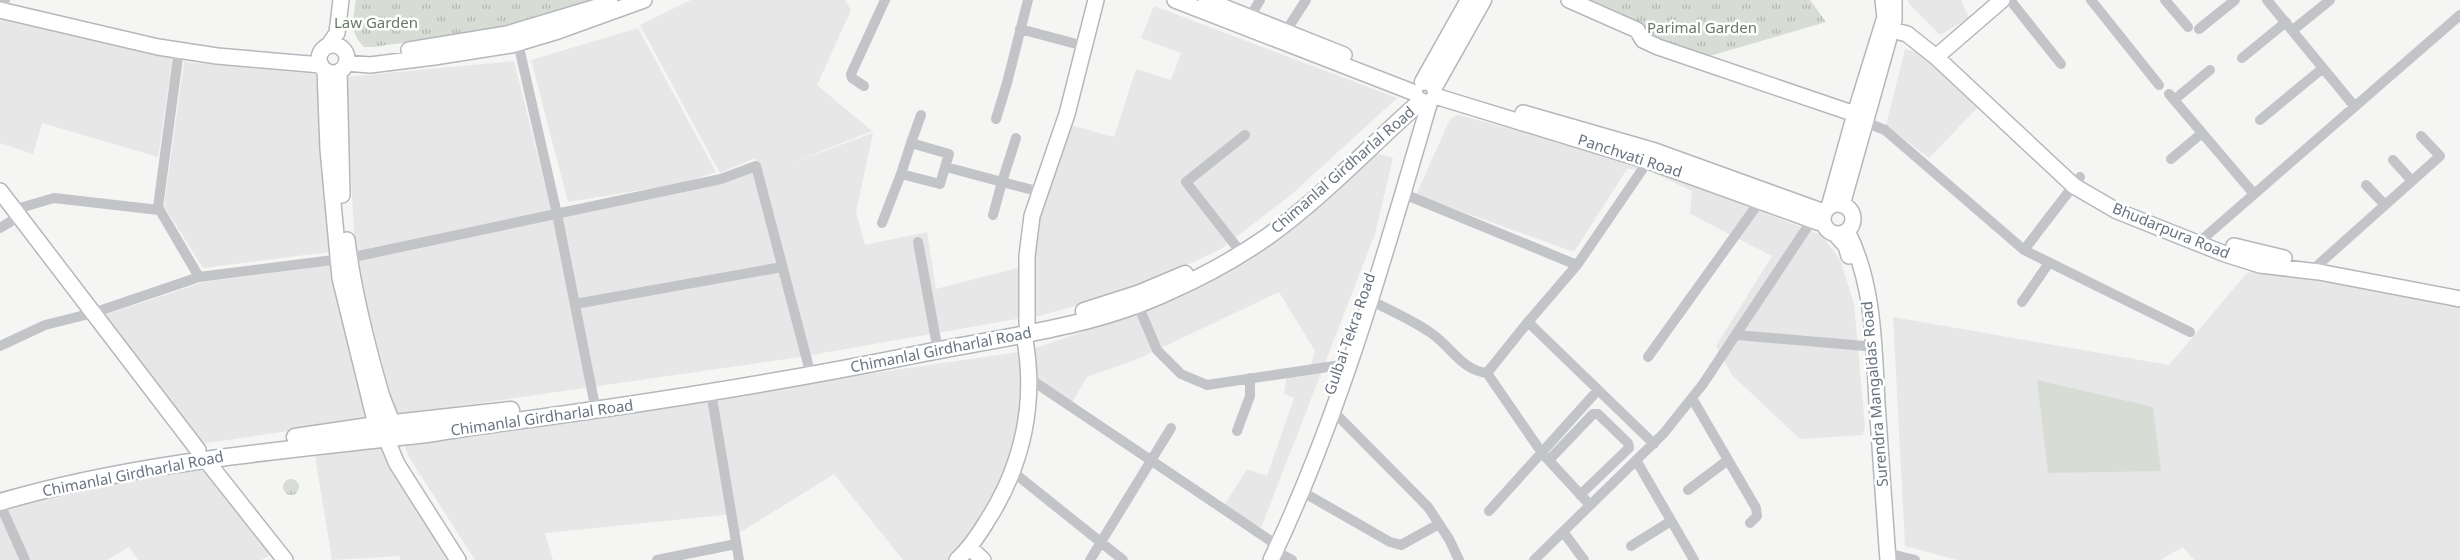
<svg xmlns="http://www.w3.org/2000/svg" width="2460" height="560" font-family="'Noto Sans',sans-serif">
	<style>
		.built { fill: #e6e7e6 }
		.grass { fill: url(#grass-tufts) }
		.garden { fill: #d7dcd4 }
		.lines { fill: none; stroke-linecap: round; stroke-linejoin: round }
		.secondary-casing { stroke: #b4b8bc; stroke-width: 18 }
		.primary-casing { stroke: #b3b6ba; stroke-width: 19 }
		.street { stroke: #c2c4c8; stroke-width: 10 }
		.secondary { stroke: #fff; stroke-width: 15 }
		.primary { stroke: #fff; stroke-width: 16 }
		.labels { text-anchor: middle; stroke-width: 5; stroke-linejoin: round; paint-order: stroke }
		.park-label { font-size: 15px; fill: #687966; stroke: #fff }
		.street-label { font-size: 15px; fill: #687381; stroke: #fff }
	</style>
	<defs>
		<pattern id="grass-tufts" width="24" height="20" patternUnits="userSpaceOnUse" patternTransform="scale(1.25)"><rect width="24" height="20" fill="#d7dcd4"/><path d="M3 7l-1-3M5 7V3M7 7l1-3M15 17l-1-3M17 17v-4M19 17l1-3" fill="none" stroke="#b2b7b1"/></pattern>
	</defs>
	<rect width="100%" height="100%" fill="#f5f6f3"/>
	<path class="built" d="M 691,0 L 845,0 L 851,10 L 817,85 L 872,131 L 784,166 L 873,133 L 856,212 L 865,245 L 927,232 L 936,289 L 1021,267 L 1022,318 L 800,357 L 396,415 L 356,264 L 345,77 L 514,61 L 551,209 L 722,182 L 759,168 L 763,174 L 755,158 L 720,173 L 640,25 Z
		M 1908,0 L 1961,0 L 1969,18 L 1940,35 L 1909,4 Z
		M 1154,6 L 1397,98 L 1292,194 L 1221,249 L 1133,290 L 1031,318 L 1037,215 L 1067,124 L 1114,137 L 1136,69 L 1171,80 L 1181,53 L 1141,38 Z
		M 0,17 L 173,56 L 158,157 L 42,123 L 33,154 L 0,143 Z
		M 638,28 L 716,172 L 684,183 L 568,202 L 531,60 Z
		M 1905,49 L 1934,58 L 1984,101 L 1929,158 L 1886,125 Z
		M 184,62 L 316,74 L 329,252 L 203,268 L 164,206 Z
		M 1458,115 L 1634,161 L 1821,235 L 1840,259 L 1854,304 L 1865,427 L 1863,435 L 1800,439 L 1732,375 L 1716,346 L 1772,256 L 1690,214 L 1692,191 L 1647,170 L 1627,169 L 1574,252 L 1416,195 L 1450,119 Z
		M 1378,154 L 1393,158 L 1375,234 L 1261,528 L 1224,506 L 1247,469 L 1267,476 L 1294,398 L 1284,394 L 1287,375 L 1309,371 L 1315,351 L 1279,292 L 1140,358 L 1087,377 L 1072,402 L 1030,376 L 1030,350 L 1177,299 Z
		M 333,265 L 370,419 L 200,444 L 102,316 L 204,282 Z
		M 2263,268 L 2460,306 L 2460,560 L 2194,560 L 2183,547 L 2160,560 L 1957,560 L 1905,546 L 1893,317 L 2169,365 L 2247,273 Z
		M 1018,352 L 1022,387 L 1020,421 L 1015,450 L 986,515 L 974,534 L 947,560 L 903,560 L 834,474 L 739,533 L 734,514 L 545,533 L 553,560 L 475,560 L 409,457 L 403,442 Z
		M 382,445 L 459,560 L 400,560 L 400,556 L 332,560 L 315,456 Z
		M 206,463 L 276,552 L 261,560 L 138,560 L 129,547 L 107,560 L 0,560 L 0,508 Z"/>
	<path class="grass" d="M 356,0 L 593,0 L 530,20 L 480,32 L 373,47 L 364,47 C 349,32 353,19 356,0 Z
		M 1576,0 L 1810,0 L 1826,22 L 1706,57 L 1648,37 L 1647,30 Z
		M283 487a8 8 0 1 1 16 0a8 8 0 1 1-16 0Z"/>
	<path class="garden" d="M 2037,380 L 2153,407 L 2161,471 L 2048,473 Z"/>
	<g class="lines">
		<defs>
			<path id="secondary" d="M 1175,0 L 1415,93
				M 1206,0 L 1344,55
				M 1569,0 L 1637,30 L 1643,40 L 1658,47 L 1855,114
				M 0,10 L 158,47 L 217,56 L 321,65
				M 1882,27 L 1907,34 L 1936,57 L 2074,186 L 2117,211 L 2225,254 L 2260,265 L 2319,272 L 2460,299
				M319 59a14 14 0 1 1 28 0a14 14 0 1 1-28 0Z
				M 328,46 L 337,33 L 341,0
				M 409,50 L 507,34 L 610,3
				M 1936,57 L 2002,0
				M 346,63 L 370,65 L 434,57 L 511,45 L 558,31 L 644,0
				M 325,70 L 328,149 L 340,278 L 376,425 L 386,438 L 397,464 L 458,560
				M 339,72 L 342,195
				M 1435,96 L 1651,162 L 1823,224
				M 1523,113 L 1655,151 L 1824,212
				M 0,191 L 198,450
				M1823 219a15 15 0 1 1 30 0a15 15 0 1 1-30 0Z
				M 1842,205 L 1894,20 L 1894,0
				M 1829,207 L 1855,114 L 1885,17 L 1883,0
				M 1847,231 C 1874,283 1874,347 1877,403 C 1881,456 1884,508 1888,560
				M 1835,234 L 1846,246 L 1849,256
				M 347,240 C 353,291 366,341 380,390 C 384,405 392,418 395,433
				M 2234,246 L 2284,258
				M 1027,324 L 1027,256 L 1032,216 L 1067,114 L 1096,0
				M 206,460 L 285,560
				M 970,548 L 983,560
				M 957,560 C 970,548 978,536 987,521 C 1023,465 1037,401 1024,335
				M 1271,560 C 1340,415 1385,255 1430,101"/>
			<path id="primary" d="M 1423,82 L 1469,0
				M 1434,87 L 1483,0
				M 1084,311 L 1140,293 L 1185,274
				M 295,437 L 376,425 L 511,410
				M 0,502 C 136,462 278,451 418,435 C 443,432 468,427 493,424 C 636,405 778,383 919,354 C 1003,337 1090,328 1168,292 C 1202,277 1237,258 1267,237 C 1323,197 1370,146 1421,101"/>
		</defs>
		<use href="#secondary" class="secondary-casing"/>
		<use href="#primary" class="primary-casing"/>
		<path class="street" d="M 2010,0 L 2061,64
			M 2091,0 L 2159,85
			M 2165,0 L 2188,27
			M 2267,0 L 2355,107
			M 4,2 L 5,0
			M 1250,17 L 1260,0
			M 1020,29 L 1084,46
			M 2199,29 L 2235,0
			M 2293,30 L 2330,0
			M 1286,31 L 1306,0
			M 518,43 L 557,214 L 594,401
			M 179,50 L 158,207 L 199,277
			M 2242,58 L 2286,22
			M 864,86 L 852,78 L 851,74 L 885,0
			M 2169,94 L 2254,194
			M 2174,100 L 2210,70
			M 996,119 L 1007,83 L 1028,0
			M 2260,120 L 2323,68
			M 1865,122 L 1885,130 L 2024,250 L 2190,332
			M 1016,138 L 1002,182 L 1041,192
			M 911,143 L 949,154 L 940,184 L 901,174 Z
			M 911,143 L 921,115
			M 2171,159 L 2202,133
			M 2393,160 L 2412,181
			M 946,167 L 1002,182 L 993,215
			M 2366,185 L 2385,205
			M 1404,194 L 1577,265 L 1528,322
			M 13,210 L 54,198 L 159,210
			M 882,223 L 901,174
			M 0,228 L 18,217
			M 918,242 L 936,340
			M 2198,243 L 2460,15
			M 1236,246 L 1186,182 L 1245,135
			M 2024,250 L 2080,177
			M 1577,265 L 1642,170 L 1646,160
			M 2315,272 L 2319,264 L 2440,156 L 2421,136
			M 1370,300 C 1389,310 1410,319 1428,331 C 1450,344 1460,370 1487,373
			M 2022,302 L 2049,263
			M 575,304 L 782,267
			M 1138,305 L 1157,350 L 1181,374 L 1207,385 L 1341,365
			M 1737,335 L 1865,346
			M 0,346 L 45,325 L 93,313 L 199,277 L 349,258 L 721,179 L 756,166 L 808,364
			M 1648,357 L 1760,201
			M 1027,377 L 1271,541
			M 711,392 L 739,560
			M 1692,398 L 1756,508 L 1757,516 L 1750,523
			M 1332,410 L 1428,507 L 1449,539 L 1459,560
			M 1237,431 L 1250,396 L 1250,378
			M 1549,460 L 1593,414 L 1598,414 L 1628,443 L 1629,448 L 1580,495
			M 1636,460 L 1694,560
			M 1013,472 L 1123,560
			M 1688,490 L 1728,460
			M 1301,491 L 1390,542 L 1401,545 L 1439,524
			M 0,504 L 25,560
			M 1590,505 L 1542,453 L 1487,373 L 1528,322 L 1654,444
			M 1489,511 L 1598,390
			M 1564,533 L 1584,560
			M 1631,546 L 1671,521
			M 1275,551 L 1292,560
			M 1887,553 L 1915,560
			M 657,560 L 736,544
			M 1090,560 L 1171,428
			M 1534,560 L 1664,433 L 1703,384 L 1812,220"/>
		<use href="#secondary" class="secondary"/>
		<use href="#primary" class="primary"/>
	</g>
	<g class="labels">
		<g class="park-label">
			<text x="376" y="28">Law Garden</text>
			<text x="1702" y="33">Parimal Garden</text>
		</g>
		<g class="street-label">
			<text transform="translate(1630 156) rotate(18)" y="5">Panchvati Road</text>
			<text transform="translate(1343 170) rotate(-41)" y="5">Chimanlal Girdharlal Road</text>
			<text transform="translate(2171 231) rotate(22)" y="5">Bhudarpura Road</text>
			<text transform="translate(1350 334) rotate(-71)" y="5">Gulbai Tekra Road</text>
			<text transform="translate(941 350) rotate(-11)" y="5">Chimanlal Girdharlal Road</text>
			<text transform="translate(1875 394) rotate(-95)" y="5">Surendra Mangaldas Road</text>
			<text transform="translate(542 418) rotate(-8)" y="5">Chimanlal Girdharlal Road</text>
			<text transform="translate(133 474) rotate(-11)" y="5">Chimanlal Girdharlal Road</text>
		</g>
	</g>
</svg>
